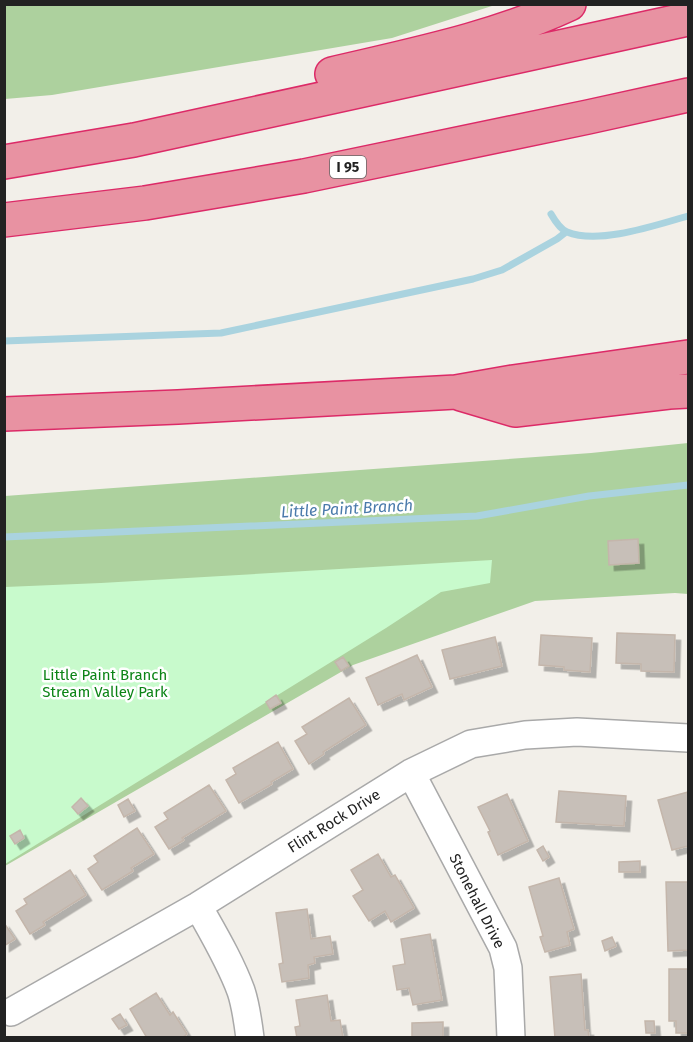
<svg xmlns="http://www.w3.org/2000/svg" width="693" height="1042" font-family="'Fira Sans',sans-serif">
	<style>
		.forest { fill: #add19e }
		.park { fill: #c8facc }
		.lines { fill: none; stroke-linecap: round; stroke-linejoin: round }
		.stream { stroke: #aad3df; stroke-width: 7 }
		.building { fill: #c7bfb8; stroke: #c4b6ab; stroke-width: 1.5; filter: url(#shadow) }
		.street-casing { stroke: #a9a9a9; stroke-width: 30 }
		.highway-casing { stroke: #dc2a67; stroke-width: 36 }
		.street { stroke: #fff; stroke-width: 27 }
		.highway { stroke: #e892a2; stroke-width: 33 }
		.labels { text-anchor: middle; stroke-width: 5; stroke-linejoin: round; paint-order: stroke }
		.shield { fill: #fff; stroke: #646464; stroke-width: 1.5 }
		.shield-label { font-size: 14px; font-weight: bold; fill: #222 }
		.park-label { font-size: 15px; fill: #0c8416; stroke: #fff }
		.street-label { font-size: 15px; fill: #222; stroke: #fff }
		.water-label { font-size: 16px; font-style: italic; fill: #4a7aab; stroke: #fff }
	</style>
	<defs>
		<filter id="shadow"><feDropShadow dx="5.5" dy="5.5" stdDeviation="0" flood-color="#0004"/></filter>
	</defs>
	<rect width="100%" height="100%" fill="#f2efe9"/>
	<path class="forest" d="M 5,4 L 495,4 L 495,5 L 392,38 L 52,95 L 5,99 Z
		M 688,443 L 688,594 L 675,593 L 535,601 L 353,665 L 5,866 L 5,496 L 591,453 Z"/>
	<path class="park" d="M 492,560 L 490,583 L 441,592 L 386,628 L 5,864 L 5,587 L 101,583 Z"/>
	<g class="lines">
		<path class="stream" d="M 551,214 C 555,221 560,229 567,232 C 599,245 656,225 688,216
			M 4,341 L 221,333 L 473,279 L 502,270 L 557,239 L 566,232
			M 4,537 L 477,516 L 589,496 L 688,485"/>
	</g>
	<path class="building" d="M 638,539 L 639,563 L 609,565 L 608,541 Z
		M 617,633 L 675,635 L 674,672 L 641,671 L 641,664 L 616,663 Z
		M 541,635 L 592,638 L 590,672 L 564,670 L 564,667 L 539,665 Z
		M 495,637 L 502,666 L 450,679 L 442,650 Z
		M 417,655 L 432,687 L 404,700 L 402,694 L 378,705 L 366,678 Z
		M 343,657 L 349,666 L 341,671 L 335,662 Z
		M 276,695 L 281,703 L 270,709 L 266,702 Z
		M 349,698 L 366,725 L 323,752 L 324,754 L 309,764 L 295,741 L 307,734 L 302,727 Z
		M 278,742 L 293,769 L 271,782 L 272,784 L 239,803 L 226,780 L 236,774 L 233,768 Z
		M 209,785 L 226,811 L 182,838 L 184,840 L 169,849 L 155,827 L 168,819 L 164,813 Z
		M 559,791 L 626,796 L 624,826 L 556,822 Z
		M 688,792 L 688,846 L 672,850 L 658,800 Z
		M 507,794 L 528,841 L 498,855 L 488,832 L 490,831 L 478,807 Z
		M 81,798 L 88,806 L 78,814 L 72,807 Z
		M 128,799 L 135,811 L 124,817 L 118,805 Z
		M 137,828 L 154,854 L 131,868 L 133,871 L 102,890 L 88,869 L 98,862 L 94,856 Z
		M 20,830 L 24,838 L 15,844 L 10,836 Z
		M 543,846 L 549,857 L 543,861 L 537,850 Z
		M 378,854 L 391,877 L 395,875 L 414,908 L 391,922 L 385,911 L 369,921 L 353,896 L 363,890 L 351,870 Z
		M 640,861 L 640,872 L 619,872 L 619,862 Z
		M 70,870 L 86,895 L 43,922 L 45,925 L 30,934 L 16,911 L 27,904 L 24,899 Z
		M 559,878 L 574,929 L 567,932 L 570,945 L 545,952 L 540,937 L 543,936 L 529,887 Z
		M 666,882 L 688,882 L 688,950 L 668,951 Z
		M 307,909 L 311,939 L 330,936 L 333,954 L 314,957 L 315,963 L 308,965 L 309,978 L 282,982 L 279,964 L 283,963 L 276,913 Z
		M 4,923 L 15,939 L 4,946 Z
		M 430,934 L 442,1000 L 413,1005 L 409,988 L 397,990 L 393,966 L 405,964 L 401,939 Z
		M 612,937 L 616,946 L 605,951 L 602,941 Z
		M 669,969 L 688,969 L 688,1033 L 676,1033 L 676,1021 L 669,1021 Z
		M 581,974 L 585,1030 L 588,1030 L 589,1038 L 555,1038 L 550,977 Z
		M 156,993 L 170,1015 L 173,1012 L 187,1034 L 182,1038 L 147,1038 L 130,1009 Z
		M 327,995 L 331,1021 L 340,1020 L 343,1038 L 297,1038 L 295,1027 L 300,1026 L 296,1000 Z
		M 120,1014 L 127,1025 L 119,1029 L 112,1019 Z
		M 645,1021 L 654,1021 L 655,1033 L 646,1033 Z
		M 443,1022 L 443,1038 L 412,1038 L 412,1023 Z"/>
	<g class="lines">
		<defs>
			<path id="street" d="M 411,773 L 503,948 L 508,968 L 511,1038
				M 198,906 C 213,933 230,961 241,991 C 246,1006 248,1022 250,1038
				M 11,1012 L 198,906 L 411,773 L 471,744 L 525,735 L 577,732 L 688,738"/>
			<path id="highway" d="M 332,74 C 412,55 494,39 569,4
				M 4,162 L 134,140 L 688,19
				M 4,220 L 145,203 L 304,176 L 588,117 L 688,95
				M 461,394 L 515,410 L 669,392 L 688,391
				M 4,414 L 178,407 L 456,392 L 513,382 L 688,357"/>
		</defs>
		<use href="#street" class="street-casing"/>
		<use href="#highway" class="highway-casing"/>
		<use href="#street" class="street"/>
		<use href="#highway" class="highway"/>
	</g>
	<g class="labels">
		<rect class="shield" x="330" y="156" width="36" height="22" rx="4.5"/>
		<g class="shield-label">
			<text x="348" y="172">I 95</text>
		</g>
		<g class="park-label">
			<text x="105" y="680">Little Paint Branch<tspan x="105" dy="17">Stream Valley Park</tspan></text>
		</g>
		<g class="street-label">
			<text transform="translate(334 821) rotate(-32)" y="5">Flint Rock Drive</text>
			<text transform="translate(477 901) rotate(63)" y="5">Stonehall Drive</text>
		</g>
		<g class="water-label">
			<text transform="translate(347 508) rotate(-3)" y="6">Little Paint Branch</text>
		</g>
	</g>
	<rect width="693" height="1042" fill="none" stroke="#222222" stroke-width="12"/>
</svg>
